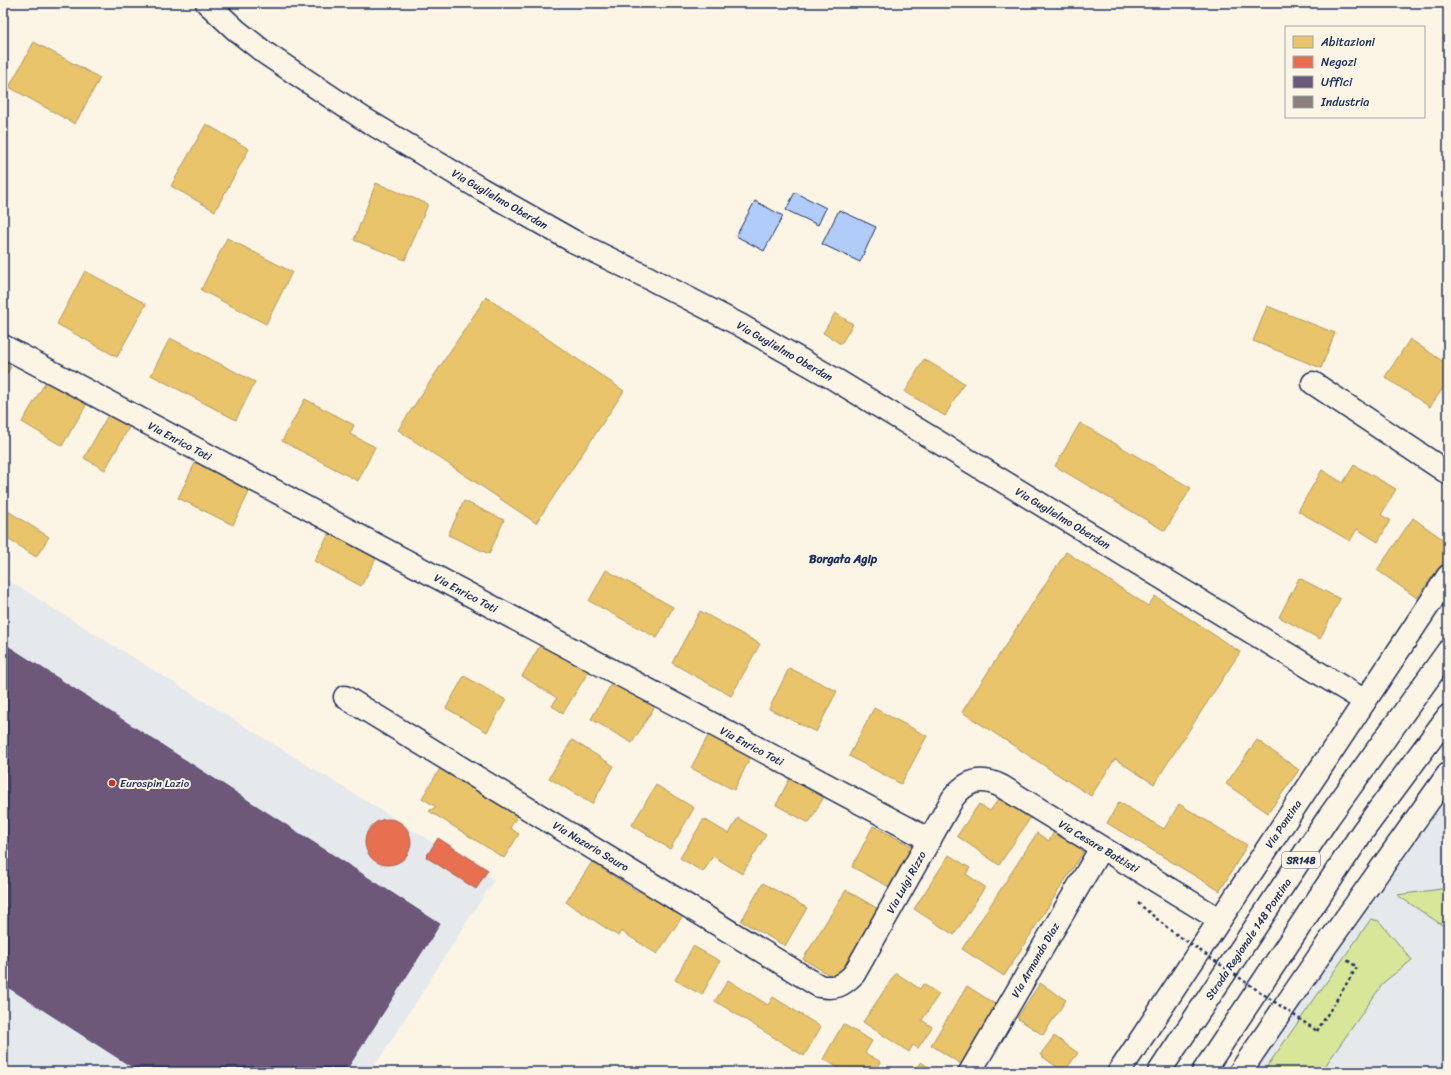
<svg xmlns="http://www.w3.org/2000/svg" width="1451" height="1075" font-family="Sriracha,sans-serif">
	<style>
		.built { fill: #e6e9eb }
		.green { fill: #d8e699; stroke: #7a8a7c }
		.homes { fill: #e9c46a; stroke: #ab9766 }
		.shops { fill: #e76f51; stroke: #aa5c55 }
		.offices { fill: #6d597a; stroke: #544c72 }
		.industry { fill: #8a817c; stroke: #696873 }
		.building { fill: #b1ccf9; stroke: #1b2f5e }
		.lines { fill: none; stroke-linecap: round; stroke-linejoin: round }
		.minor-casing { stroke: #1b2f5e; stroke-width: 25 }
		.highway-casing { stroke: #1b2f5e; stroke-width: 25 }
		.path { stroke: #1b2f5e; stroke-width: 2.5; stroke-dasharray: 3 3; stroke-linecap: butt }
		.minor { stroke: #fcf5e5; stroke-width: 22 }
		.highway { stroke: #fcf5e5; stroke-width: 22 }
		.path-bridge { stroke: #1b2f5e; stroke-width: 2.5; stroke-dasharray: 3 3; stroke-linecap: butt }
		.poi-dot { fill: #c8321e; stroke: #fcf5e5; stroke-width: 1.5 }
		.labels { text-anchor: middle; stroke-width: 4; stroke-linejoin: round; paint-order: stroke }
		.shield { fill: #fcf5e5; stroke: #5e6a86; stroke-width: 1 }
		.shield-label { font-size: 10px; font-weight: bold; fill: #1b2f5e }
		.street-label { font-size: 11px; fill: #1b2f5e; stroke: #fcf5e5 }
		.poi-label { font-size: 11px; fill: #1b2f5e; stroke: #fcf5e5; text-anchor: start }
		.neighbourhood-label { font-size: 12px; font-weight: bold; fill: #1b2f5e; stroke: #fcf5e5 }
	</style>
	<rect width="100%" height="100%" fill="#fcf5e5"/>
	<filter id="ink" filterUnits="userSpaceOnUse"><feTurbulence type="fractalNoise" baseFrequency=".025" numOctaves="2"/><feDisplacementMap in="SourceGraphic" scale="8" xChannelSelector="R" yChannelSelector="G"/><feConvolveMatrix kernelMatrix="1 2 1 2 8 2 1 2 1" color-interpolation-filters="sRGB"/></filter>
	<g filter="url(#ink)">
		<path class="built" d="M 3,577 L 494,880 L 371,1072 L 3,1072 Z
			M 1448,751 L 1448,1072 L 1227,1072 Z"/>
		<path class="green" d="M 1448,888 L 1448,929 L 1397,895 Z
			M 1371,919 L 1379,921 L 1412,960 L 1384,982 L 1321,1072 L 1263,1072 Z"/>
		<path class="homes" d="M 34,42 L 100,78 L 75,124 L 9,87 Z
			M 206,124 L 249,149 L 215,211 L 171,186 Z
			M 376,183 L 428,204 L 405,260 L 354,240 Z
			M 227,238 L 292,272 L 266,324 L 201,290 Z
			M 85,271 L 146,304 L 117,357 L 57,324 Z
			M 486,297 L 624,391 L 536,523 L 398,430 Z
			M 1267,306 L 1335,333 L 1321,368 L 1253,341 Z
			M 835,313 L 853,324 L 841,344 L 823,333 Z
			M 170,338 L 255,382 L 236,420 L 151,375 Z
			M 1410,339 L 1448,365 L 1448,381 L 1430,407 L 1385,377 Z
			M 924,359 L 964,383 L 945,416 L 905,392 Z
			M 3,363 L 11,367 L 3,380 Z
			M 48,378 L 88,402 L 62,446 L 22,422 Z
			M 305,399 L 354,425 L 350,434 L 375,447 L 358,481 L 282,441 Z
			M 111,410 L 132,422 L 105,470 L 84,458 Z
			M 1080,423 L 1191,488 L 1165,531 L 1055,466 Z
			M 198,457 L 253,484 L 233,525 L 178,498 Z
			M 1354,465 L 1396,489 L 1381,515 L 1390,520 L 1378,542 L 1357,529 L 1350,541 L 1298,511 L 1322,470 L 1343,483 Z
			M 464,501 L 504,520 L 489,554 L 448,535 Z
			M 3,508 L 49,537 L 36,557 L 3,536 Z
			M 1413,518 L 1448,543 L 1448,555 L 1417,598 L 1377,570 Z
			M 331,530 L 378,555 L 361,586 L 314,561 Z
			M 1066,552 L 1148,606 L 1155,596 L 1240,652 L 1154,784 L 1115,759 L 1091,796 L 962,712 Z
			M 606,570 L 673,607 L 657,638 L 589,601 Z
			M 1299,578 L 1340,599 L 1320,639 L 1279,617 Z
			M 700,611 L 760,644 L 731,696 L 672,663 Z
			M 542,642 L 589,671 L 563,713 L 552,706 L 557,698 L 522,676 Z
			M 789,668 L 837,691 L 816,732 L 769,709 Z
			M 464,676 L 506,700 L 487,732 L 446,708 Z
			M 613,681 L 655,706 L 632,743 L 591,719 Z
			M 874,708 L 927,736 L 901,784 L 849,756 Z
			M 709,734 L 751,756 L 734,790 L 691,768 Z
			M 572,740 L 614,766 L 592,804 L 549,778 Z
			M 1257,740 L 1299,770 L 1268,813 L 1226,784 Z
			M 441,767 L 518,815 L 510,828 L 519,834 L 504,858 L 429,811 L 436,807 L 422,798 Z
			M 791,776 L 825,795 L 809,823 L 776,805 Z
			M 656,785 L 694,808 L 670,849 L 632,825 Z
			M 1001,796 L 1031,817 L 999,865 L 957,836 L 979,804 L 990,811 Z
			M 1119,802 L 1164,829 L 1179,804 L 1247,845 L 1220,891 L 1107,823 Z
			M 738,818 L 766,835 L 742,874 L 713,856 L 703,872 L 680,858 L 704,819 L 729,834 Z
			M 873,826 L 916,848 L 895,890 L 852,867 Z
			M 1055,830 L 1085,849 L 1004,976 L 962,949 L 1037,833 L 1049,841 Z
			M 949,855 L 970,868 L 966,874 L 985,887 L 954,935 L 914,909 Z
			M 592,862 L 638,892 L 641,886 L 684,914 L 657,954 L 621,931 L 618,936 L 566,902 Z
			M 763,883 L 807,908 L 785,946 L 741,921 Z
			M 846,890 L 880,910 L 841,982 L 803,959 Z
			M 693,946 L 720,961 L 702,995 L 675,980 Z
			M 896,973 L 920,989 L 923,984 L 939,994 L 922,1020 L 932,1027 L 918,1048 L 913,1045 L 909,1052 L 863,1022 Z
			M 728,980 L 768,1005 L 773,997 L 821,1027 L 804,1056 L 715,1001 Z
			M 1040,983 L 1066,1000 L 1043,1035 L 1017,1018 Z
			M 967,986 L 1000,1007 L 964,1066 L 931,1045 Z
			M 843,1024 L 872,1041 L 865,1053 L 881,1062 L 875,1072 L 846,1072 L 823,1059 Z
			M 1054,1036 L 1078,1053 L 1064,1072 L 1040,1055 Z
			M 921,1062 L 936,1072 L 915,1072 Z"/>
		<path class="shops" d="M365 842a23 23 0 1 1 46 0a23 23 0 1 1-46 0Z
			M 438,838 L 488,870 L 476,889 L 426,857 Z"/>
		<path class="offices" d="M 3,643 L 440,924 L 345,1072 L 140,1072 L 3,984 Z"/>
		<path class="industry" d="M 1448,1062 L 1448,1072 L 1442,1072 Z"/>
		<path class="building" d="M 795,192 L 826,208 L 818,225 L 786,210 Z
			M 755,201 L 783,216 L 764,251 L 736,236 Z
			M 839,210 L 876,227 L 860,262 L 822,244 Z"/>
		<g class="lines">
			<defs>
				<path id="minor" d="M 207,3 L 236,30 L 265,53 L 361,117 L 481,189 L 573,241 L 649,278 L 740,325 L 836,380 L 1365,701
					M 3,346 L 930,840
					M 1313,383 L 1448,473
					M 345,697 L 819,986 C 836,989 842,986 854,974 L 953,798 C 966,781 981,776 1001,786 L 1220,920
					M 970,1072 L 1101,848
					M 1119,1072 L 1448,576
					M 1240,1072 L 1326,946 L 1448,774"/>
				<path id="highway" d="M 1159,1072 L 1328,818 L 1448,651
					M 1203,1072 L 1363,831 L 1448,716"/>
			</defs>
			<use href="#minor" class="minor-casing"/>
			<use href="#highway" class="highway-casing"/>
			<path class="path" d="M 1138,903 L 1170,930
				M 1317,1031 L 1357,967 L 1347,960"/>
			<use href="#minor" class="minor"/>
			<use href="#highway" class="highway"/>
			<path class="path-bridge" d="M 1170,930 L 1317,1031"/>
		</g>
	</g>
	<circle class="poi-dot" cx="112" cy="783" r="4"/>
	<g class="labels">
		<rect class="shield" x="1282" y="852" width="38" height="16" rx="3"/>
		<g class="shield-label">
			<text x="1301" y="864">SR148</text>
		</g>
		<g class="street-label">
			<text transform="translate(500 199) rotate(30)" y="4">Via Guglielmo Oberdan</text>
			<text transform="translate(785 351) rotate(30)" y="4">Via Guglielmo Oberdan</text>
			<text transform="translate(180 441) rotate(28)" y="4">Via Enrico Toti</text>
			<text transform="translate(1063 518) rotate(31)" y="4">Via Guglielmo Oberdan</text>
			<text transform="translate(466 593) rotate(28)" y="4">Via Enrico Toti</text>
			<text transform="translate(752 746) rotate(28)" y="4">Via Enrico Toti</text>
			<text transform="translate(1283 824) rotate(-56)" y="4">Via Pontina</text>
			<text transform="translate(591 846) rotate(31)" y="4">Via Nazario Sauro</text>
			<text transform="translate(1099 846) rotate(31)" y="4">Via Cesare Battisti</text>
			<text transform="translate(906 882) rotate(-61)" y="4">Via Luigi Rizzo</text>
			<text transform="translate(1248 939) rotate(-56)" y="4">Strada Regionale 148 Pontina</text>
			<text transform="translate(1035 960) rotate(-60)" y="4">Via Armando Diaz</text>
		</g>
		<g class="poi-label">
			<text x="120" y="787">Eurospin Lazio</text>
		</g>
		<g class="neighbourhood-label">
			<text x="843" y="563">Borgata Agip</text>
		</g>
	</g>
	<rect width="1451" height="1075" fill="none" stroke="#fcf5e5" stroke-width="16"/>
	<rect x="8" y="8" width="1435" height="1059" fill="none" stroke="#1b2f5e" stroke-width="1.5" filter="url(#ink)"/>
	<rect x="1285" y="26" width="140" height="92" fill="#fcf5e5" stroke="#a2a6af"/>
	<rect x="1293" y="36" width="20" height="12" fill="#e9c46a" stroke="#a2a6af"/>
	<text x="1321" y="46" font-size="12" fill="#1b2f5e">Abitazioni</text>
	<rect x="1293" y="56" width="20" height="12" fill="#e76f51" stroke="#a2a6af"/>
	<text x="1321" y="66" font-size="12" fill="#1b2f5e">Negozi</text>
	<rect x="1293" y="76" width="20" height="12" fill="#6d597a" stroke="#a2a6af"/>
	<text x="1321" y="86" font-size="12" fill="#1b2f5e">Uffici</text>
	<rect x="1293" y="96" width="20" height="12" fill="#8a817c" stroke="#a2a6af"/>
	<text x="1321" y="106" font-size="12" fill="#1b2f5e">Industria</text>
</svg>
